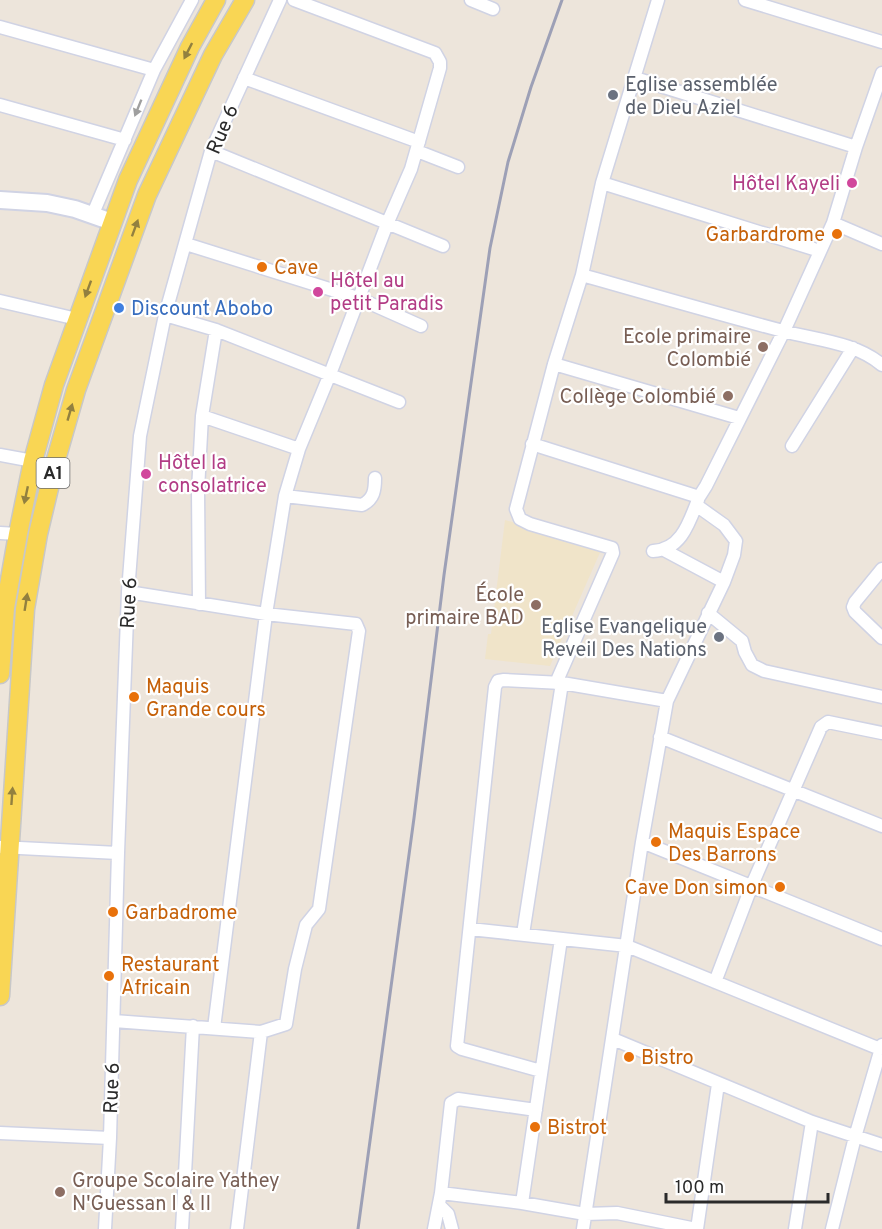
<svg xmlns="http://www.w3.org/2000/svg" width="882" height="1229" font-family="Overpass,sans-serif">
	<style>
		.education { fill: #f0e4c9 }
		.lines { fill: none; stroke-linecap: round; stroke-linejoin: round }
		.street-casing { stroke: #d0d3e4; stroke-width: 15 }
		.secondary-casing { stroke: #d0d3e4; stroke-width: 20 }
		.primary-casing { stroke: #c8c8c8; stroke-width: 21 }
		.street { stroke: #fff; stroke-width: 12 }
		.secondary { stroke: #fff; stroke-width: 16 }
		.primary { stroke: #f9d654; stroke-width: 18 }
		.rail { stroke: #9da0b6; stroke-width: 3 }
		.oneway { fill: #92803f }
		.oneway2 { fill: #9f9f9f }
		.worship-dot { fill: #6b7280; stroke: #fff; stroke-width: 2 }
		.hotel-dot { fill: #d1479c; stroke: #fff; stroke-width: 2 }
		.food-dot { fill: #e8710a; stroke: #fff; stroke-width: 2 }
		.shop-dot { fill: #3f7fe0; stroke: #fff; stroke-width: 2 }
		.education-dot { fill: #8d6e63; stroke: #fff; stroke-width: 2 }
		.labels { text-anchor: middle; stroke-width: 4.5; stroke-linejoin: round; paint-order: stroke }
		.shield { fill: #fff; stroke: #6a6a6a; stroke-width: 1.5 }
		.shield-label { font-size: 18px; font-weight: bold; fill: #2a2a2a }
		.worship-label { font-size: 20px; fill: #5b616d; stroke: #fff; text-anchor: start }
		.street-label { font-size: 20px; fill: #2a2a2a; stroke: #fff }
		.hotel-label { font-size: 20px; fill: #b23c85; stroke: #fff; text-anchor: start }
		.food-label { font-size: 20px; fill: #c56008; stroke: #fff; text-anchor: start }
		.shop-label { font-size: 20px; fill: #366cbe; stroke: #fff; text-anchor: start }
		.education-label { font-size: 20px; fill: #785e54; stroke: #fff; text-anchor: end }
	</style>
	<rect width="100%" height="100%" fill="#ede5db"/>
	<path class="education" d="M 505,520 L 602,548 L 550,666 L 485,659 L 488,634 L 491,634 Z"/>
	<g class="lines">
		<defs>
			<path id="street" d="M 471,0 L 493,9
				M 745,0 L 882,42
				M 0,27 L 154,70
				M 244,78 L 419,142
				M 635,78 L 856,147
				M 0,105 L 125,140
				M 211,151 L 443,246
				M 417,151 L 458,167
				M 602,183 L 820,251
				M 92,216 L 154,70 L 192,0
				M 833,223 L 882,244
				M 186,244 L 358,298 L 421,326
				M 582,275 C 649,294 715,313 783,331 C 816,340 855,342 882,365
				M 0,301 L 77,319
				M 165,315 L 216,330 L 399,402
				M 216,330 L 202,416 L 299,449
				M 554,364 L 739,418
				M 532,444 L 699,497 L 706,486 L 784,331 L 833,223 L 856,147 L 882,73
				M 792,446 L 853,348
				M 0,455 L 33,461
				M 285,496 L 362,505 C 374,499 375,490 375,478
				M 0,533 L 18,534
				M 664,550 L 724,582
				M 653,551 C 681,550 689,523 698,500
				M 882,569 L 855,602 L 853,607 L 855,612 L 882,638
				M 199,604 L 198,490 L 202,416
				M 708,613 L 742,641 L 745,652 L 752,665 L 764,671 L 882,697
				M 556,683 L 613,553 L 612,548 L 530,524 L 520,519 L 516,509 L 554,364 L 582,275 L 602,183 L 658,0
				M 562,683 L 667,701
				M 660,737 L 882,826
				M 642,842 L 882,939
				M 0,847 L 118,853
				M 470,929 L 627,946 L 880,1049
				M 523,934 L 562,683 L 504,680 L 498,681 L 495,687 L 457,1046 L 462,1049 L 541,1071
				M 715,982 L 752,885 L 821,727 L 828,722 L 882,733
				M 114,1021 L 261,1032 L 286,1024 L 295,969 L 306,925 L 319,909 L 359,631 L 356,624 L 266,614 L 128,592
				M 214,1028 L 266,614 L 285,496 L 299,449 L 330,374 L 387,224 L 411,169 L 440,68 L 440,62 L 435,53 L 294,0
				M 613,1039 L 812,1122 L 882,1145
				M 0,1133 L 110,1138
				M 441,1193 L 451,1103 L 458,1099 L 536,1110
				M 522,1203 L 561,939
				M 439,1205 L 448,1214 L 452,1229
				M 105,1229 L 110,1138 L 118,853 L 128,592 L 140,436 L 165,315 L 211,151 L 280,0
				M 182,1229 L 193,1026
				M 237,1229 L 261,1032
				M 434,1229 L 441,1193 L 522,1203 L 585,1214 L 617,1213 L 696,1229
				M 583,1229 L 642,842 L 667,701 L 724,582 L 734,555 L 736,541 L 724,525 L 696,505
				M 697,1229 L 718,1084
				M 795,1229 L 812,1122
				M 832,1229 L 855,1137 L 882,1045"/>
			<path id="secondary" d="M 0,200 L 47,203 L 75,209 L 112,222"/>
			<path id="primary" d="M 0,674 L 5,608 L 18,534 L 33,461 L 54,385 L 128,180 L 190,47 L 216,0
				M 0,996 L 25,609 L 38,534 L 55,463 L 76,390 L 147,195 L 213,55 L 245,0"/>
		</defs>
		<use href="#street" class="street-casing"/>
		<use href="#secondary" class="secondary-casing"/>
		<use href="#primary" class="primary-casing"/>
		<use href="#street" class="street"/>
		<use href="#secondary" class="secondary"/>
		<use href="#primary" class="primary"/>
		<path class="rail" d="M 358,1229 L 414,818 L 444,575 L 490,248 L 508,162 L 531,87 L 562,0"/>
	</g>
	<defs><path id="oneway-solid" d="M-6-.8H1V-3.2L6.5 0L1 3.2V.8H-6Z" transform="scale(1.5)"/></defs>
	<g class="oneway">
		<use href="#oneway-solid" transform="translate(188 51) rotate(117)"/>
		<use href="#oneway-solid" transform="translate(135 228) rotate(-70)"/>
		<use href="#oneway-solid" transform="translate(88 289) rotate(110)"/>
		<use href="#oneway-solid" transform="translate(70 412) rotate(-74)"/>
		<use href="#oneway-solid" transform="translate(26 495) rotate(102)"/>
		<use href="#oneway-solid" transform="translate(26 602) rotate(-81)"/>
		<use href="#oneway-solid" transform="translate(12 796) rotate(-86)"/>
	</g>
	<use class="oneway2" href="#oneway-solid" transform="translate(138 108) rotate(112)"/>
	<g class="worship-dot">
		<circle cx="613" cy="95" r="6"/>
		<circle cx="719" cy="637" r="6"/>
	</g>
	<g class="hotel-dot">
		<circle cx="852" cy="183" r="6"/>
		<circle cx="318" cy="292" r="6"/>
		<circle cx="146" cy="474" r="6"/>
	</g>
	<g class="food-dot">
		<circle cx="837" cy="234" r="6"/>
		<circle cx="262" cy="267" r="6"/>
		<circle cx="134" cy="697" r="6"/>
		<circle cx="656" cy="842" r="6"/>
		<circle cx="780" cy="887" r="6"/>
		<circle cx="113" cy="912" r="6"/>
		<circle cx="109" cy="976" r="6"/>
		<circle cx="629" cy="1057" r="6"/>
		<circle cx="535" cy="1127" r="6"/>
	</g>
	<circle class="shop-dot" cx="119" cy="308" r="6"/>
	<g class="education-dot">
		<circle cx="763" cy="347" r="6"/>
		<circle cx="728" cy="396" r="6"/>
		<circle cx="536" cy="605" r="6"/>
		<circle cx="60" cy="1192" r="6"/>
	</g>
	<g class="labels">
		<rect class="shield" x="36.5" y="458" width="33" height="30" rx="4.5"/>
		<g class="shield-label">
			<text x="53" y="479">A1</text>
		</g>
		<g class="worship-label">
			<text x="625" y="91">Eglise assemblée<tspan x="625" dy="23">de Dieu Aziel</tspan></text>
			<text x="707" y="633" text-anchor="end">Eglise Evangelique<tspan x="707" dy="23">Reveil Des Nations</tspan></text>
		</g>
		<g class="street-label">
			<text transform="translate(222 129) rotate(-67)" y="7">Rue 6</text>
			<text transform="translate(128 603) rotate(-87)" y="7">Rue 6</text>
			<text transform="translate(111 1088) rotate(-88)" y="7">Rue 6</text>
		</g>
		<g class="hotel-label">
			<text x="840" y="190" text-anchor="end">Hôtel Kayeli</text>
			<text x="330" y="287">Hôtel au<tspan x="330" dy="23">petit Paradis</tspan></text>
			<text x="158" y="469">Hôtel la<tspan x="158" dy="23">consolatrice</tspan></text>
		</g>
		<g class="food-label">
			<text x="825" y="241" text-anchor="end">Garbardrome</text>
			<text x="274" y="274">Cave</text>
			<text x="146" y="693">Maquis<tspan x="146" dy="23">Grande cours</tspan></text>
			<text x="668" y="838">Maquis Espace<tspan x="668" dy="23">Des Barrons</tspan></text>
			<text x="768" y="894" text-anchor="end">Cave Don simon</text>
			<text x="125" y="919">Garbadrome</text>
			<text x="121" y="971">Restaurant<tspan x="121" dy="23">Africain</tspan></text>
			<text x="641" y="1064">Bistro</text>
			<text x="547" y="1134">Bistrot</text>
		</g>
		<g class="shop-label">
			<text x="131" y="315">Discount Abobo</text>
		</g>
		<g class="education-label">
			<text x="751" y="343">Ecole primaire<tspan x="751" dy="23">Colombié</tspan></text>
			<text x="716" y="403">Collège Colombié</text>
			<text x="524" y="601">École<tspan x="524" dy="23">primaire BAD</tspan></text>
			<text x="72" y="1187" text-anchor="start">Groupe Scolaire Yathey<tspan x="72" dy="23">N'Guessan I &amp; II</tspan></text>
		</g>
	</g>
	<path d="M666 1193v9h162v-9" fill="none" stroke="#2a2a2a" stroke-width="3"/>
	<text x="675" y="1193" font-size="18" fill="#2a2a2a" stroke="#ffffff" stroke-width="4.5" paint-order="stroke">100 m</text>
</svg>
